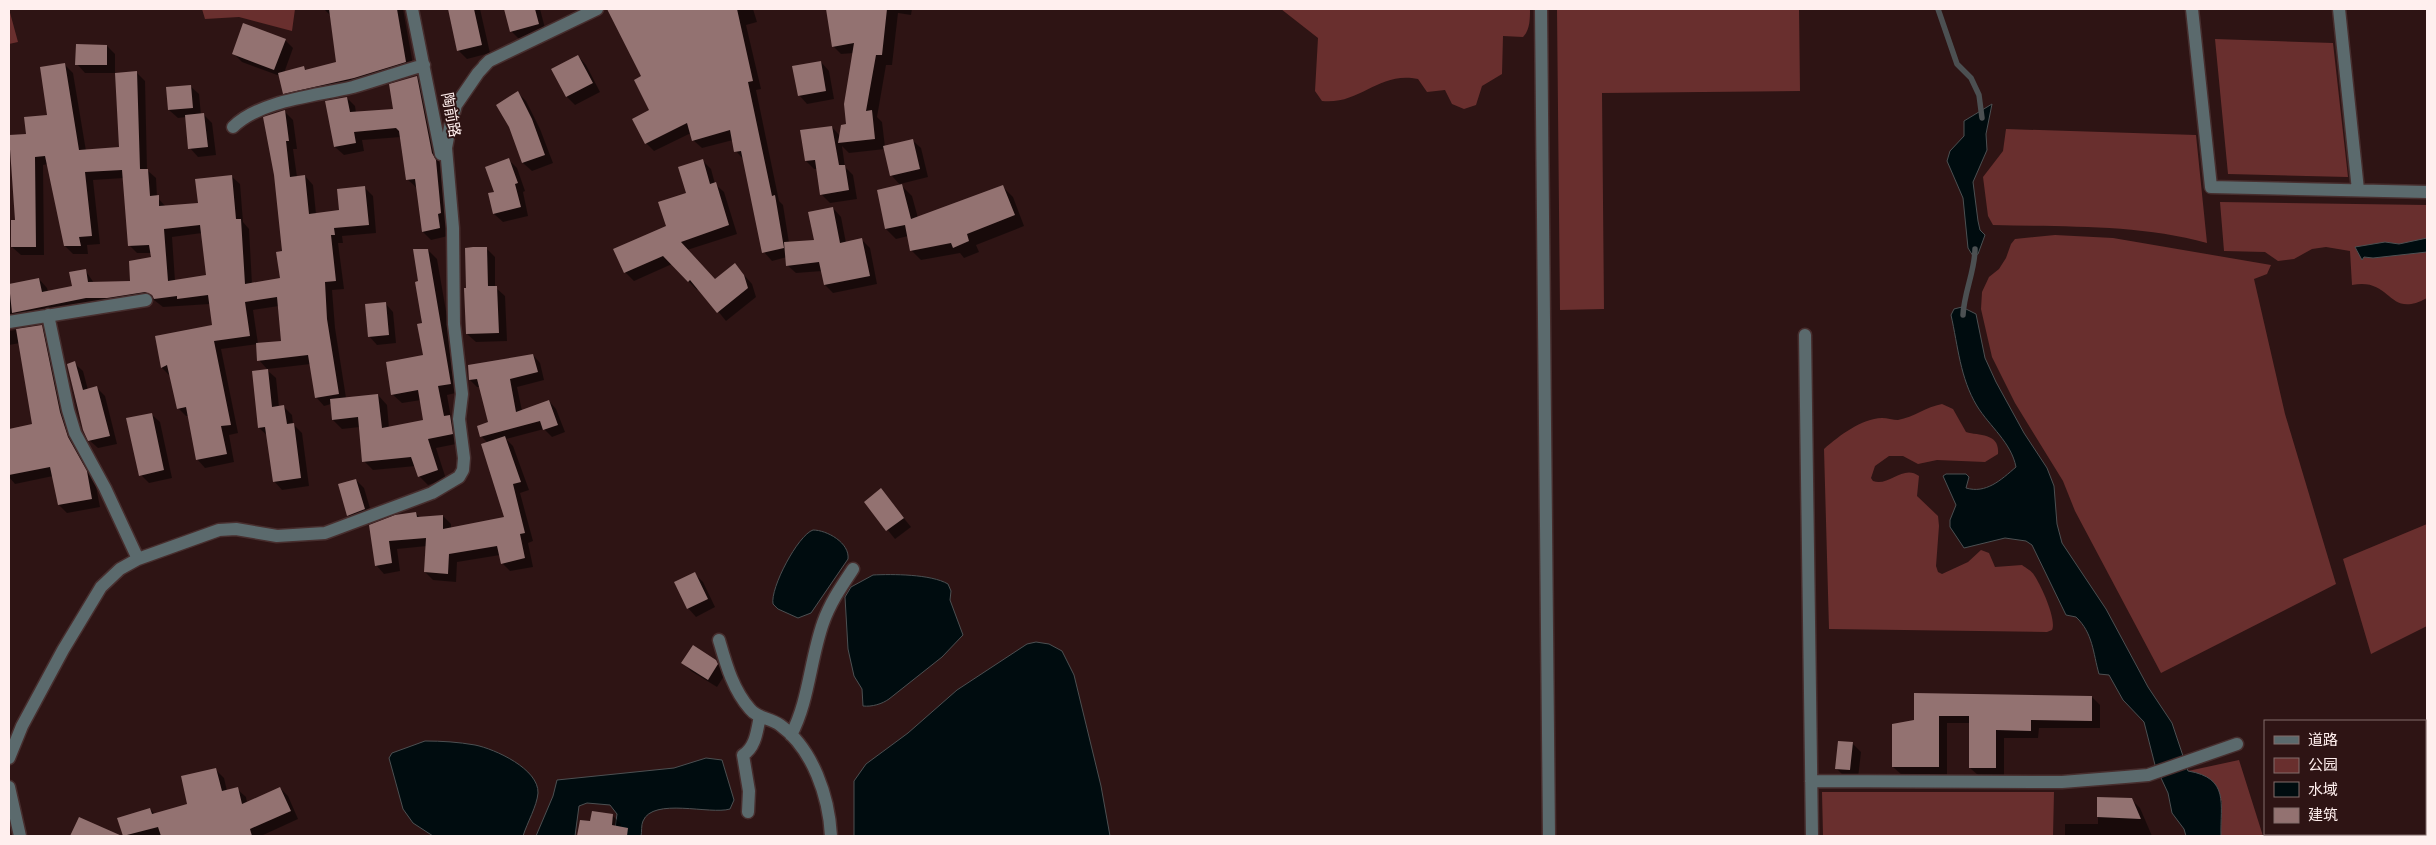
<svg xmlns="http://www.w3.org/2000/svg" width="2436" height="845" font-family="'Exo 2','Noto Sans SC',sans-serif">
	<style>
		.green { fill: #692f2e }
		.water { fill: #000c0f; stroke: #4c5052 }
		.shadow { fill: #0007; fill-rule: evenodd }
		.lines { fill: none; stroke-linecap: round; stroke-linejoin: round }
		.stream { stroke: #4c5052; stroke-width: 5.5 }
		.building { fill: #937271; fill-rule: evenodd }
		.minor-casing { stroke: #472e2e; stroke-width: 15 }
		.minor { stroke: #5b6a6d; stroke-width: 12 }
		.labels { text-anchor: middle; stroke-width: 4; stroke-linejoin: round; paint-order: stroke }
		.street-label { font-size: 15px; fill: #ffefee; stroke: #2e1414 }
	</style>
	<rect width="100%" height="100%" fill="#2e1414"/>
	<path class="green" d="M 9,9 L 18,42 L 9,44 Z
		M 202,9 L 295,9 L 292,31 L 239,17 L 205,19 Z
		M 1281,9 L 1530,9 C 1530,19 1530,30 1523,37 L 1503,36 L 1502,74 L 1482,86 L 1476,105 L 1464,109 L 1452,104 L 1445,90 L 1427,92 L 1418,79 C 1378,71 1361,105 1322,101 L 1315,91 L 1318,38 Z
		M 1557,9 L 1799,9 L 1800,91 L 1602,93 L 1604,309 L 1560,310 Z
		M 2215,39 L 2333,43 L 2348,177 L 2228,174 Z
		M 2006,129 L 2196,135 L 2207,243 C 2138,224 2065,227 1993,225 L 1988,216 L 1983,177 L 2003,151 Z
		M 2220,202 L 2427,205 L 2427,298 C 2387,320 2393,277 2352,285 L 2350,251 L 2326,247 L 2312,249 L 2294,259 L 2278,261 L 2265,252 L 2224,251 Z
		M 2055,235 L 2113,238 L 2271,265 L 2267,274 L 2254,279 L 2285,414 L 2336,584 L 2161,673 L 2075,511 L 2063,481 L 2015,403 L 1992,357 L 1981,309 L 1982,292 L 1989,277 L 1999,269 L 2006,258 L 2011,244 L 2015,239 Z
		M 1942,404 L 1953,409 L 1966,432 C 1980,436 2000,433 1998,454 L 1985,462 L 1937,460 L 1918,464 L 1903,456 L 1889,456 L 1875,466 L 1871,478 L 1873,481 C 1889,487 1903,464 1919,476 L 1917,496 L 1938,516 L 1939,526 L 1936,566 L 1938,572 L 1942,574 L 1968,562 L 1981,550 L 1989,553 L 1995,567 L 2022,565 C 2026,568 2032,571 2034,575 C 2041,585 2057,620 2052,630 L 2047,632 L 1829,629 L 1824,449 C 1840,435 1861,419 1882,418 C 1887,418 1893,420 1898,420 C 1914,417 1926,407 1942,404 Z
		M 2427,524 L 2427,626 L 2371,654 L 2343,559 Z
		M 2239,760 L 2263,836 L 2221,836 L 2222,801 L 2188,771 Z
		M 1822,792 L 2054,792 L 2053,836 L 1823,836 Z
		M 2324,834 L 2383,834 L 2380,836 L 2317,836 Z"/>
	<path class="water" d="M 1992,104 L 1986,134 L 1987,150 L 1973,182 L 1978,221 L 1980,230 L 1985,235 L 1978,254 L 1973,256 L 1968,248 L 1963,198 L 1947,161 L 1950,151 L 1964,136 L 1964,121 Z
		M 2427,238 L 2427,252 L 2373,258 L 2364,257 L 2362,260 L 2355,247 L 2385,242 L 2399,244 Z
		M 1962,307 L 1976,314 L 1985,358 L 1996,382 L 2024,433 L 2047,468 L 2054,486 L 2057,524 L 2062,543 L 2106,609 L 2148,687 L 2172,723 L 2188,771 C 2230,778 2220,804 2221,836 L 2186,836 L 2184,829 L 2172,813 L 2168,793 L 2155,765 L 2144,722 L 2123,700 L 2109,675 L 2099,674 C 2093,653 2093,633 2076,617 L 2066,615 L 2032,545 L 2026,541 L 2005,538 L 1964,548 L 1950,527 L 1950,520 L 1956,505 L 1943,476 L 1946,474 L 1966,474 L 1969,477 L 1966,488 C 1986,494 2001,480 2016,467 C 2011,442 1990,427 1977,406 C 1960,378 1958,346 1951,315 L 1954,309 Z
		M 813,530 C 827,530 850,543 848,559 L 811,613 L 798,618 L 778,609 L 773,604 C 770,588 798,535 813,530 Z
		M 873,575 C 892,574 931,574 948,584 L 951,591 L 950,600 L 963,635 L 942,657 L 889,699 C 882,704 872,707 863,706 L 862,689 L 854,676 L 848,649 L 845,597 L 851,587 Z
		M 1036,642 L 1049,644 L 1062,651 L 1074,675 L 1101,786 L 1110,836 L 854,836 L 854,781 L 866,764 L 908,733 L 957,690 L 1027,644 Z
		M 425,741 C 442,741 458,742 475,745 C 495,749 539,769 538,793 C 537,806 527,823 523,836 L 433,836 L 413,823 L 403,809 L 389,758 L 392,753 Z
		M 706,758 L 722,760 L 734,800 L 730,809 C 710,815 653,797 643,821 C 641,825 642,832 641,836 L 614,836 L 617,814 L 610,805 L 587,803 L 579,806 L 575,836 L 536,836 L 553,796 L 557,780 L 674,768 Z"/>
	<path class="shadow" d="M 324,9 L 403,9 L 414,70 L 293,101 L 284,93 L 280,76 L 242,62 L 234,54 L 285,40 L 293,48 L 284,73 L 304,68 L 307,71 L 337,63 L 330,15 Z
		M 449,9 L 480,9 L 490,53 L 467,59 L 458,50 Z
		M 505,9 L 540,9 L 546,32 L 519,39 L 511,31 Z
		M 608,9 L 753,9 L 757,22 L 746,25 L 761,89 L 756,90 L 779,201 L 783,205 L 789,243 L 815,241 L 833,208 L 841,217 L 846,243 L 862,240 L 870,248 L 877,284 L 833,293 L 825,285 L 822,271 L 796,273 L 787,265 L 787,257 L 772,261 L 764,252 L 744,160 L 736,151 L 733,140 L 702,148 L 693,140 L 691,133 L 654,151 L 646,143 L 651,111 L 642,77 Z
		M 827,9 L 861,9 L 864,33 L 868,9 L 912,9 L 911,15 L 898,13 L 892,65 L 886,65 L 877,117 L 882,122 L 885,147 L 912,140 L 921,148 L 928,177 L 900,184 L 912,196 L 918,218 L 1003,187 L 1013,197 L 1024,226 L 976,245 L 979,252 L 964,258 L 960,253 L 921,260 L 911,250 L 908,236 L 896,239 L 886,229 L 901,186 L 892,176 L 885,149 L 849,153 L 842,146 L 845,167 L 853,175 L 857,199 L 830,203 L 822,195 L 817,169 L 814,169 L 806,161 L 832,127 L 840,136 L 848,125 L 854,53 L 841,54 L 833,46 Z
		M 107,46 L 115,54 L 115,73 L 85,73 L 77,64 Z
		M 578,56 L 586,65 L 600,92 L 575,105 L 567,97 Z
		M 821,62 L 829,71 L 834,99 L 807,104 L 799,95 Z
		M 65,65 L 73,73 L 86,151 L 120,148 L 137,73 L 145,81 L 147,170 L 156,178 L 157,197 L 166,207 L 199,204 L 231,176 L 240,184 L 243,222 L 249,229 L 252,284 L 281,279 L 285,112 L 293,120 L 297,149 L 293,149 L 297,177 L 305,176 L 313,185 L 316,214 L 340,211 L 364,187 L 373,196 L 376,233 L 342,236 L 343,243 L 338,243 L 344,289 L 332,290 L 335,328 L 346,398 L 378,395 L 387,405 L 389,428 L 424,421 L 421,400 L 402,403 L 392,394 L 424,356 L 419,282 L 428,250 L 437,259 L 460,392 L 447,395 L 451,418 L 459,426 L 461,443 L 436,448 L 446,479 L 428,485 L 419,476 L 416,466 L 373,470 L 364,461 L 360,427 L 342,429 L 333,420 L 331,404 L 324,406 L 316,397 L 311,364 L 267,369 L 259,360 L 257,344 L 221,349 L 238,433 L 229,435 L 234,462 L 205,468 L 197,459 L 189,416 L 186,416 L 178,408 L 170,376 L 162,368 L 156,337 L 213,326 L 210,304 L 163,307 L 154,300 L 16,322 L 9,328 L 9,331 L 41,326 L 50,335 L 95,481 L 100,507 L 67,513 L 59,505 L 53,476 L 15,484 L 9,477 L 9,430 L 33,425 L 20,343 L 9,345 L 9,285 L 39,279 L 47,288 L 48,292 L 73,287 L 85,270 L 94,283 L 132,282 L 152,258 L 151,253 L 137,253 L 129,245 L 124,178 L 93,180 L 100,244 L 87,245 L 88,254 L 73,254 L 65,246 L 48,164 L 43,165 L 44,255 L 21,255 L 12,247 L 16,221 L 9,136 L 28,135 L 49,116 ZM 202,233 L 208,277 L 175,281 L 172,237 ZM 279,306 L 282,342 L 258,344 L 253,310 Z
		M 417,77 L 425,85 L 440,162 L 444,170 L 448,236 L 431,240 L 423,232 L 417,188 L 407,179 L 401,137 L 362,140 L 364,151 L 344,155 L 335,147 L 347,98 L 355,106 L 356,113 L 394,110 Z
		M 190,86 L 199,94 L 201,115 L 204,115 L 212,123 L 216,155 L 198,157 L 190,148 L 186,117 L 178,118 L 169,110 Z
		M 518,93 L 526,101 L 540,129 L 553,163 L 532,171 L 523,163 L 510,127 Z
		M 509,160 L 517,168 L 525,191 L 523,192 L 528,216 L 503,222 L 494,214 L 490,194 L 496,193 Z
		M 702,160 L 711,169 L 715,184 L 724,192 L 737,234 L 687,250 L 716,281 L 735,265 L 752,284 L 756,297 L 726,321 L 699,288 L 697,290 L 672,264 L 634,281 L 625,272 L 668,226 L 687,194 Z
		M 486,248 L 495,257 L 495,287 L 505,296 L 507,341 L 476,342 L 467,334 L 467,289 Z
		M 385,303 L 393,312 L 396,343 L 377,345 L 369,336 Z
		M 533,355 L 540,363 L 544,380 L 517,387 L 522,411 L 549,401 L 556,409 L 565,432 L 552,437 L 544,429 L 506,439 L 513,446 L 529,490 L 520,493 L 533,541 L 528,543 L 533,567 L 510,571 L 502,563 L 500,555 L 457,562 L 456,582 L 433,580 L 425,572 L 427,546 L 397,549 L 400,571 L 384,574 L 376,565 L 371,526 L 416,514 L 421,518 L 443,516 L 451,524 L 451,528 L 506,518 L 488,443 L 481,436 L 489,423 L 480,387 L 477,387 L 470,380 Z
		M 74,363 L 83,371 L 88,390 L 97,388 L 105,396 L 117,444 L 98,448 L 89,440 L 77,408 L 68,365 Z
		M 267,370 L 276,378 L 279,407 L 284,407 L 292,415 L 293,424 L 302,433 L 309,486 L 282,490 L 274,481 L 268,436 L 259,428 Z
		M 151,414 L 160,422 L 172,478 L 149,483 L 141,475 Z
		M 356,480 L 364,488 L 373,518 L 356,524 L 348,515 Z
		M 881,490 L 911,527 L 895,539 L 865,502 Z
		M 694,573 L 703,582 L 715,607 L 696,617 L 688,608 Z
		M 716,661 L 726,673 L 717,687 L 691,671 L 683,663 Z
		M 1915,694 L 2092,697 L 2100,705 L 2100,728 L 2039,728 L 2038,738 L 2004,738 L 2004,776 L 1979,776 L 1970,768 L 1970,723 L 1947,723 L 1947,775 L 1902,775 L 1893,767 L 1915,721 Z
		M 1852,743 L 1861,752 L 1858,778 L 1845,777 L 1836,768 Z
		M 215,769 L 224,778 L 227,791 L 237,789 L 246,797 L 247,803 L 280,788 L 288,796 L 298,819 L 261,836 L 124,836 L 119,818 L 150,809 L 155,814 L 189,805 Z
		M 2098,798 L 2131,799 L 2140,808 L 2152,836 L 2065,836 L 2065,824 L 2098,824 Z
		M 613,816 L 621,824 L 619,836 L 578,836 L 581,821 L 591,823 Z"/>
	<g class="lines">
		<path class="stream" d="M 1938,9 L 1957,64 L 1971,78 L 1979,95 L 1982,118
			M 1963,315 C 1964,292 1975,271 1975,249"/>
	</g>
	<path class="building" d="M 329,9 L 397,9 L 406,62 L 354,78 L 283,94 L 278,73 L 304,66 L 305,70 L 336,62 Z
		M 448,9 L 474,9 L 482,45 L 457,51 Z
		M 504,9 L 535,9 L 539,24 L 510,32 Z
		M 607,9 L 737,9 L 753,81 L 748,82 L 772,196 L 775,195 L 784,248 L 762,253 L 741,151 L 734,152 L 730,130 L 692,141 L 687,123 L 645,144 L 632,119 L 649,110 L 634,80 L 641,76 Z
		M 826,9 L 887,9 L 882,55 L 876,55 L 866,111 L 872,110 L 875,139 L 838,143 L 841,125 L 846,124 L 844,104 L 854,43 L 832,47 Z
		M 243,23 L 286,39 L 274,70 L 232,54 Z
		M 76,44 L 107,45 L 107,65 L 75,65 Z
		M 578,55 L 593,83 L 566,97 L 551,69 Z
		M 821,61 L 826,91 L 798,96 L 792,66 Z
		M 65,63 L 79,150 L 119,147 L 115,73 L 137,71 L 140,169 L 148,169 L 150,196 L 159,195 L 159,206 L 198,203 L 195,179 L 232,175 L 236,219 L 241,219 L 245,284 L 280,278 L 276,252 L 282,251 L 274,175 L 263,117 L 285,110 L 289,141 L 286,141 L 290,177 L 305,175 L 309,214 L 339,210 L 337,189 L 365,186 L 369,225 L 334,228 L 335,235 L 331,235 L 336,281 L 325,282 L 327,319 L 339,394 L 315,398 L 308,355 L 257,361 L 256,343 L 281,341 L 277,297 L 245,302 L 250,336 L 214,341 L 231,425 L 221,426 L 227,454 L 196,460 L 186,407 L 177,409 L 167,365 L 161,368 L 155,336 L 212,325 L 208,295 L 177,299 L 177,296 L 154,299 L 152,295 L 145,292 L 107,298 L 86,298 L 12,313 L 9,284 L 39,278 L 42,292 L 72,286 L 69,272 L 86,269 L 88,282 L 130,281 L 129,261 L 151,257 L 149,245 L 128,246 L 122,170 L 85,172 L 92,236 L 79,237 L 81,246 L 64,246 L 45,156 L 35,157 L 36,247 L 11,247 L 11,220 L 15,220 L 9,135 L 26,134 L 24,117 L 47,115 L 40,67 ZM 200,225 L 206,275 L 168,281 L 164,229 Z
		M 417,76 L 432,153 L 436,160 L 441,213 L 438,214 L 440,228 L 422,232 L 415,179 L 406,180 L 399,131 L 396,128 L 354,132 L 356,143 L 334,147 L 325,101 L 347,97 L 350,112 L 393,109 L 389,84 Z
		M 191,85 L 193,108 L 168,110 L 166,87 Z
		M 518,91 L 532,119 L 545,155 L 522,163 L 509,127 L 496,105 Z
		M 204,113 L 208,147 L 188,149 L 185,115 Z
		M 832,126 L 839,165 L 845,165 L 849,190 L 820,195 L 815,160 L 805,161 L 800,130 Z
		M 913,139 L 920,169 L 890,176 L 883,146 Z
		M 509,158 L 518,183 L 515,184 L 521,207 L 493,214 L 488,193 L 494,192 L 485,167 Z
		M 703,159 L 710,184 L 716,182 L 729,225 L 681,242 L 715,279 L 735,263 L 744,275 L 748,288 L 717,313 L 690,280 L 688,282 L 663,256 L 624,273 L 613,249 L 666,226 L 658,202 L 686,193 L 678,167 Z
		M 902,184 L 911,219 L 1003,185 L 1015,215 L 967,234 L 969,241 L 953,248 L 951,243 L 910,251 L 905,225 L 885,229 L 877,190 Z
		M 833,207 L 840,243 L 862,238 L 870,276 L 824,285 L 819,262 L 786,266 L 784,242 L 814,240 L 808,212 Z
		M 473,247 L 487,247 L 488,286 L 497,286 L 499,333 L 466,334 L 464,288 L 466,288 L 465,248 Z
		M 413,249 L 428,249 L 451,384 L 438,386 L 444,416 L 450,415 L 453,434 L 428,439 L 438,470 L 418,477 L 411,457 L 362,462 L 358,417 L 332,420 L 330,399 L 378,394 L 382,428 L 423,420 L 418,390 L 391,395 L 386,362 L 423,355 L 417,324 L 422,323 L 415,282 L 418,281 Z
		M 386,302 L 389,335 L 368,337 L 365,304 Z
		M 42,325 L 60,412 L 68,437 L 87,471 L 92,499 L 58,505 L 50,467 L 9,475 L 9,429 L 32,424 L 16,329 Z
		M 533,354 L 538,372 L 510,379 L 516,412 L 549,400 L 558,425 L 543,430 L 540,421 L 480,437 L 477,426 L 488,422 L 477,379 L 469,380 L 468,365 Z
		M 75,361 L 83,390 L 97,386 L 110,436 L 88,441 L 83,430 L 67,364 Z
		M 268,369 L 272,407 L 284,405 L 287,424 L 294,423 L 301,478 L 273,482 L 265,427 L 258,428 L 252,371 Z
		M 152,413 L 164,470 L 139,476 L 126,418 Z
		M 505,436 L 521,482 L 513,484 L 525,533 L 520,534 L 525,558 L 501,564 L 497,546 L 449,554 L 448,574 L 424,572 L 426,538 L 389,541 L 392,563 L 375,566 L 369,525 L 395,515 L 416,512 L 417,517 L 443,515 L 443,529 L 504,517 L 481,444 Z
		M 356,479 L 365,509 L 347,516 L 338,484 Z
		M 881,488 L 904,518 L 886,531 L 864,502 Z
		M 695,572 L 708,599 L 687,609 L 674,582 Z
		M 693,645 L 716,660 L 718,664 L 708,680 L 681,663 Z
		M 1914,693 L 2092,696 L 2092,721 L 2031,720 L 2031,731 L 1996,730 L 1996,768 L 1969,768 L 1969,716 L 1939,716 L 1939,767 L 1892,767 L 1892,724 L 1914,720 Z
		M 1838,741 L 1853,742 L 1850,770 L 1835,769 Z
		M 216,768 L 222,791 L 238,787 L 242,804 L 280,787 L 291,811 L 250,829 L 252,836 L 161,836 L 158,827 L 123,836 L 117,818 L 150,808 L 152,814 L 187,804 L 181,776 Z
		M 2097,797 L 2132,798 L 2141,819 L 2097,817 Z
		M 592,811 L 613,814 L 612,825 L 628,828 L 627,836 L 577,836 L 580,820 L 590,821 Z
		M 79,817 L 122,836 L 70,836 Z"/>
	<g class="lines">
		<defs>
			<path id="minor" d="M 412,9 L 441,154
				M 1541,9 L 1549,836
				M 2192,9 L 2211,187 L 2427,192
				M 2339,9 L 2358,190
				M 484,66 L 489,61 L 597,9
				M 233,127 C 260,100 317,96 353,87 C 377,80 400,72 424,65
				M 48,315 L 68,410 L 75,433 L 105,488 L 138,559
				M 9,322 L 146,300
				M 1805,335 L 1812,836
				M 719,640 C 726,664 733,690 750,709 C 757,718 770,718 780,725 C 813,749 829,797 831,836
				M 791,735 C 809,701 810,660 823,623 C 830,603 841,587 853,569
				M 9,758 L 22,726 L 63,650 L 101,587 L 120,569 L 138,559 L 219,530 L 236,529 L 277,536 L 325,533 L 432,493 L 459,477 L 463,470 L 464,458 L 459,419 L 462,394 L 454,324 L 453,228 L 446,148 L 450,127 L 456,105 L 478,73 L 489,61
				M 1811,781 L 2062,782 L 2125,777 L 2148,775 L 2237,744
				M 9,787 L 20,836
				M 748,812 L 749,791 L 743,755 C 756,747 757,730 760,716"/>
		</defs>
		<use href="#minor" class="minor-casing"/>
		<use href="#minor" class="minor"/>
	</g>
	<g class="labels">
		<g class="street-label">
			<text transform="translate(451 115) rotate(79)" y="5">陶前路</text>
		</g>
	</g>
	<rect width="2436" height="845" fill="none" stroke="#ffefee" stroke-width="20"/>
	<rect x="2264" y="720" width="162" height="115" fill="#2e1414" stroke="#826c6b"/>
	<rect x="2274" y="736" width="25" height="8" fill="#5b6a6d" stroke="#826c6b"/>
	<text x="2308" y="745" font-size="15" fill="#ffefee">道路</text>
	<rect x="2274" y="758" width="25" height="15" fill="#692f2e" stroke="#826c6b"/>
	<text x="2308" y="770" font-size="15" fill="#ffefee">公园</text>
	<rect x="2274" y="782" width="25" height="15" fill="#000c0f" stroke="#826c6b"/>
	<text x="2308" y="795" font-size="15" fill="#ffefee">水域</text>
	<rect x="2274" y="808" width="25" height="15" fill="#937271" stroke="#826c6b"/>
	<text x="2308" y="820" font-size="15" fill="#ffefee">建筑</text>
</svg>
